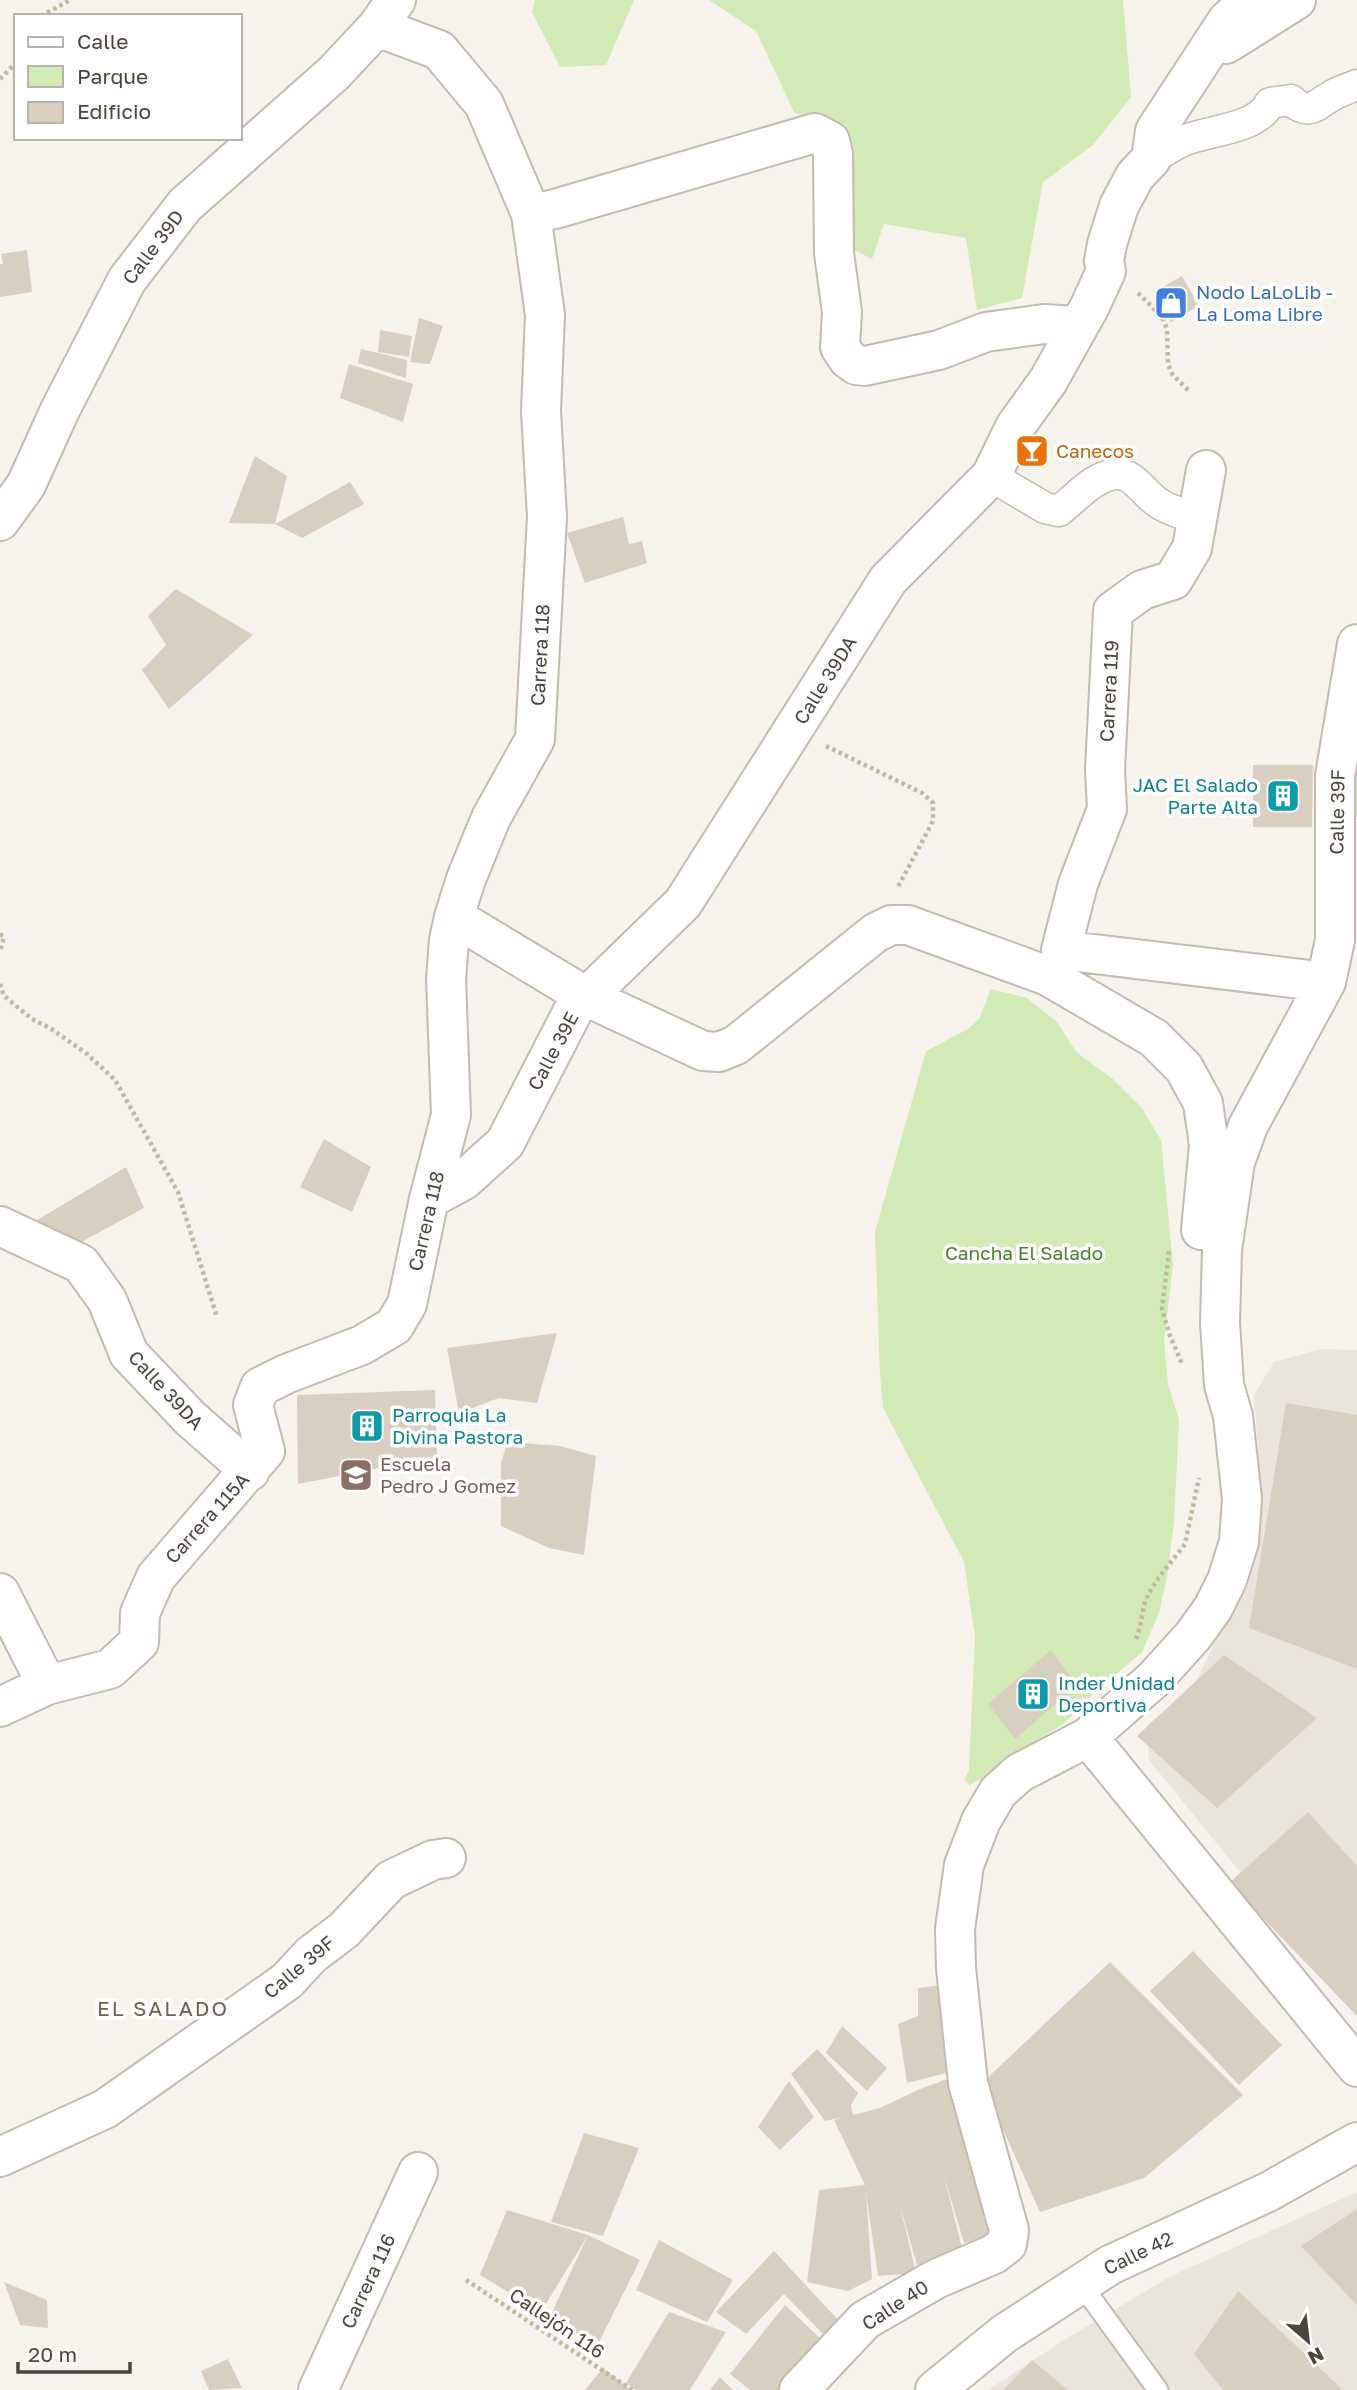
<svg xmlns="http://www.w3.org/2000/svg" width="1357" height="2390" font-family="'Golos Text',sans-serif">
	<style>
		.residential { fill: #eae5da }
		.green { fill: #d2eab5 }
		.building { fill: #d8cfc1 }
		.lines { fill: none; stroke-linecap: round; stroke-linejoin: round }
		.service-casing { stroke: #c2bbae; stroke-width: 23 }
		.pedestrian-casing { stroke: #c2bbae; stroke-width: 33 }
		.minor-casing { stroke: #c2bbae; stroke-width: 42 }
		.path { stroke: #c4b79f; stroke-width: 4.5; stroke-dasharray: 3.5 3.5; stroke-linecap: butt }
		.service { stroke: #fff; stroke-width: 19 }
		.pedestrian { stroke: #fff; stroke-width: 30 }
		.minor { stroke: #fff; stroke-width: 38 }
		.labels { text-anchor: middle; stroke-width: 7; stroke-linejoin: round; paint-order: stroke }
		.street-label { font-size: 19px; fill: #4b4439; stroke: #fff }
		.shop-label { font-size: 19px; fill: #366cbe; stroke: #fff; text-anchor: start }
		.food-label { font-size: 19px; fill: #c56008; stroke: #fff; text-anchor: start }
		.culture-label { font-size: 19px; fill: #0d838f; stroke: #fff; text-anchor: start }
		.park-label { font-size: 19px; fill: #4a7f2a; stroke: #fff }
		.education-label { font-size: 19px; fill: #785e54; stroke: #fff; text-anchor: start }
		.neighbourhood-label { font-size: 21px; letter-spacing: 2px; fill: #6e6250; stroke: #fff }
	</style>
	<rect width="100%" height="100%" fill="#f6f3ec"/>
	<path class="residential" d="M 1321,1349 L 1357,1350 L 1357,2003 L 1253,1888 L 1149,1760 L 1147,1725 L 1191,1691 L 1220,1632 L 1248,1533 L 1258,1449 L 1254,1395 L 1274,1362 Z
		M 1357,2192 L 1357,2390 L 988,2390 L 1064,2340 L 1171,2276 Z"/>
	<path class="green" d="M 535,0 L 634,0 L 606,65 L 560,67 L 532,12 Z
		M 709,0 L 1123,0 L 1131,97 L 1093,145 L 1043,182 L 1022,298 L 977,310 L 966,238 L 884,224 L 872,259 L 843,244 L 840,136 L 794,112 L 756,31 Z
		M 991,989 L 1027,998 L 1057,1022 L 1077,1053 L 1113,1079 L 1142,1108 L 1161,1140 L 1173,1265 L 1164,1341 L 1168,1384 L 1179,1420 L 1174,1521 L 1167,1577 L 1159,1613 L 1142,1652 L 1085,1701 L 1065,1723 L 1024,1748 L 992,1773 L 970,1785 L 964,1780 L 969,1770 L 975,1637 L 964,1562 L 883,1408 L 880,1374 L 875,1232 L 926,1051 L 968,1029 L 979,1019 Z"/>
	<path class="building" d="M 27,250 L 32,292 L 0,297 L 0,264 L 3,264 L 1,254 Z
		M 1182,276 L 1199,306 L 1171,322 L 1154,292 Z
		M 419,318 L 443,326 L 430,364 L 410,362 Z
		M 380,330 L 412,336 L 409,357 L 378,352 Z
		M 361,349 L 407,360 L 406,378 L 358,363 Z
		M 349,364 L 413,384 L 403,422 L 340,398 Z
		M 255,456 L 287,476 L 275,524 L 229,523 Z
		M 350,482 L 364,504 L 302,538 L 275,524 Z
		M 623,517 L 629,544 L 642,541 L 647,563 L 585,583 L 567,533 Z
		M 176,589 L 253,635 L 169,709 L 142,670 L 166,645 L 148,616 Z
		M 1357,761 L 1357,817 L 1346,817 Z
		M 1253,765 L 1313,765 L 1312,827 L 1253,827 Z
		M 324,1139 L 371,1167 L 352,1212 L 300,1187 Z
		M 126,1167 L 144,1208 L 74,1246 L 27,1226 Z
		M 557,1333 L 537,1403 L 499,1398 L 459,1413 L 447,1348 Z
		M 435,1390 L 437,1457 L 298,1484 L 297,1395 Z
		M 1286,1403 L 1357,1415 L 1357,1669 L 1249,1628 Z
		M 507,1442 L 560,1446 L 596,1456 L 584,1555 L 549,1548 L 501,1526 L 501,1464 Z
		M 1051,1650 L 1077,1685 L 1015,1739 L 988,1704 Z
		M 1224,1655 L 1317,1718 L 1217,1808 L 1137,1736 Z
		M 1308,1812 L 1357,1866 L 1357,2016 L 1229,1883 Z
		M 1193,1951 L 1282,2045 L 1239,2085 L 1150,1991 Z
		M 1110,1962 L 1243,2095 L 1144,2178 L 1040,2212 L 982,2083 Z
		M 950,1984 L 958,2070 L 907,2083 L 898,2024 L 918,2016 L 918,1988 Z
		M 842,2026 L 887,2068 L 867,2091 L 826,2053 Z
		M 817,2049 L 858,2093 L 851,2105 L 853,2115 L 880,2108 L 920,2089 L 961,2074 L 1000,2233 L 964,2243 L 944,2176 L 962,2248 L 917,2265 L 900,2206 L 916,2273 L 878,2276 L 866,2193 L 872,2279 L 848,2291 L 807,2282 L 819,2190 L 865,2185 L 834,2120 L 843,2117 L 825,2121 L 791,2074 Z
		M 789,2081 L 814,2117 L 780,2150 L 758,2127 Z
		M 584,2133 L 639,2148 L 603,2236 L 551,2222 Z
		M 1357,2209 L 1357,2305 L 1301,2246 Z
		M 507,2210 L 588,2235 L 640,2260 L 598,2344 L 547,2323 L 588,2235 L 541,2312 L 480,2275 Z
		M 659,2240 L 733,2280 L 707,2322 L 636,2290 Z
		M 774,2251 L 841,2323 L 825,2336 L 784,2294 L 746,2334 L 716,2312 Z
		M 4,2282 L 47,2300 L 48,2328 L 20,2325 Z
		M 1238,2291 L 1343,2390 L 1223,2390 L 1194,2354 Z
		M 785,2305 L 822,2340 L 779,2390 L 750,2390 L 730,2374 Z
		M 669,2312 L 726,2332 L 690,2390 L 636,2390 L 626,2383 Z
		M 228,2359 L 242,2388 L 209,2390 L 201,2371 Z
		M 1032,2360 L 1068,2390 L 1003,2390 Z
		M 603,2368 L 631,2390 L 585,2390 Z
		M 720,2377 L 733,2390 L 710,2390 Z"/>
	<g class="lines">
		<defs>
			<path id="service" d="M 1081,2284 L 1158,2390"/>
			<path id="pedestrian" d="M 1151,159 C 1162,153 1173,145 1185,140 C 1211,130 1257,129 1270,103 L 1291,100 C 1310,118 1317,103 1335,94 C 1342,90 1350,88 1357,85
				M 991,476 L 1045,508 L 1059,511 C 1075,499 1088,482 1107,476 C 1131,467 1141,491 1157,502 C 1170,511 1182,514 1198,516"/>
			<path id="minor" d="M 1226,44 L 1296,0
				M 531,214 L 555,209 L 815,133 L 830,141 L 833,154 L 834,253 L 842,312 L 840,347 L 848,359 L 856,365 L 865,366 L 939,350 L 986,332 L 1044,324 L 1077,326
				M 1206,470 L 1192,548 L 1173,580 L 1142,590 L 1113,611 L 1105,770 L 1107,809 L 1078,884 L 1061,950 L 1326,982
				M 0,521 L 26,485 L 60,410 L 127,280 L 185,205 L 334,73 L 377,27 L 396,0
				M 454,917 L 585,996 L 703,1051 L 719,1052 L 736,1045 L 875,933 L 891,925 L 908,925 L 1048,976 L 1154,1038 L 1184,1068 L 1203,1103 L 1209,1145 L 1201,1230
				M 429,1199 L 464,1180 L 505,1143 L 574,1009 L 683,903 L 888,580 L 991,476 L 1015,427 L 1048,381 L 1089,308 L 1106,271 L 1104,261 L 1107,244 L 1119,206 L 1135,176 L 1151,159 L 1155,131 L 1227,21 L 1249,0
				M 0,1226 L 81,1264 L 107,1300 L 129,1354 L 190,1418 L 250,1471
				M 0,1593 L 47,1685
				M 0,1707 L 47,1685 L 110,1669 L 139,1642 L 140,1613 L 156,1577 L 265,1451 L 253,1405 L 260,1387 L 286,1374 L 362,1345 L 394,1326 L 407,1304 L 429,1199 L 451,1115 L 446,979 L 449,940 L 454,917 L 466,879 L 491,818 L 535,739 L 547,517 L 541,411 L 545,315 L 531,214 L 484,104 L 439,50 L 377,27
				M 1088,1737 L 1357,2067
				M 0,2157 L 105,2109 L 287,1981 L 311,1955 L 344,1930 L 391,1880 L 433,1860 L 446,1858
				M 318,2390 L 418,2172
				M 799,2390 L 865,2320 L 936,2279 L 994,2254 L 1007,2244 L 1009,2230 L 968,2083 L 956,1968 L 955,1929 L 964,1865 L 981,1821 L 998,1792 L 1019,1773 L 1088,1737 L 1154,1679 L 1193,1636 L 1213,1608 L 1227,1580 L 1239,1542 L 1242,1499 L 1233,1416 L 1224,1385 L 1220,1323 L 1222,1250 L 1235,1162 L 1248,1126 L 1326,982 L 1335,940 L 1335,776 L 1357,644
				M 935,2390 L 1004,2334 L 1110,2265 L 1268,2192 L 1357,2142"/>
		</defs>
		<use href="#service" class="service-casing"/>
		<use href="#pedestrian" class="pedestrian-casing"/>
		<use href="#minor" class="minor-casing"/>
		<path class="path" d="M 41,16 L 70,0
			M 0,79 L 16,63
			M 1138,293 L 1162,317 L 1167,329 L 1168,365 L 1173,375 L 1189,391
			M 826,746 L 922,793 L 933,803 L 933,821 L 898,887
			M 0,934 L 4,937 L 0,952
			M 0,984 L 4,996 L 32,1019 L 50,1028 L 87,1054 L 115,1080 L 178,1192 L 217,1317
			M 1169,1251 L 1162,1309 L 1169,1333 L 1182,1364
			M 1136,1639 C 1142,1626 1141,1613 1146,1600 C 1154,1580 1172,1562 1185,1544 L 1199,1478
			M 466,2280 L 632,2390"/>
		<use href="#service" class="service"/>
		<use href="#pedestrian" class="pedestrian"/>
		<use href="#minor" class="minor"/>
	</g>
	<defs>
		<symbol id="shop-square" viewBox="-11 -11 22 22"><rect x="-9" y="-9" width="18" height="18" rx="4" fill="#3f7fe0" stroke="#fff"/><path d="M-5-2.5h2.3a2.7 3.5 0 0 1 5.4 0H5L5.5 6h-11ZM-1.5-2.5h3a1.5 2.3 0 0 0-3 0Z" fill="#fff"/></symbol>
		<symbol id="bar-square" viewBox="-11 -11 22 22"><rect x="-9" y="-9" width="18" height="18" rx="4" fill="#e8710a" stroke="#fff"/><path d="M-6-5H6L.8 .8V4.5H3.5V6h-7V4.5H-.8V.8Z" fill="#fff"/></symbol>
		<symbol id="building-square" viewBox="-11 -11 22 22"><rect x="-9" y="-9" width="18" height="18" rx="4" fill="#0f9aa8" stroke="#fff"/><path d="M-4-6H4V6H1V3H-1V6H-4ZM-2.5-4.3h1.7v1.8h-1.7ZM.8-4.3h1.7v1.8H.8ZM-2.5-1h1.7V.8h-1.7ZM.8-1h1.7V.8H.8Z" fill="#fff"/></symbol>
		<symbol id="school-square" viewBox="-11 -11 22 22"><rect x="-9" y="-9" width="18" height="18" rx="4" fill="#8d6e63" stroke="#fff"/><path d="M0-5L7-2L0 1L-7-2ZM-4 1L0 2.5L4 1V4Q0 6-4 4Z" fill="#fff"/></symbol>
	</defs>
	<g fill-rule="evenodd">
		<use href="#shop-square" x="1152" y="284" width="38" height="38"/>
		<use href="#bar-square" x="1013" y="432" width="38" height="38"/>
		<use href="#building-square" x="1264" y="777" width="38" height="38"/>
		<use href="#building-square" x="348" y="1407" width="38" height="38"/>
		<use href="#school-square" x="337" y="1456" width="38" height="38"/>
		<use href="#building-square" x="1014" y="1675" width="38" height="38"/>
	</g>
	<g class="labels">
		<g class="street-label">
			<text transform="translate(153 247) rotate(-53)" y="7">Calle 39D</text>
			<text transform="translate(540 655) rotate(-87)" y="7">Carrera 118</text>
			<text transform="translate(825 680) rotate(-58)" y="7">Calle 39DA</text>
			<text transform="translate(1109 691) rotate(-87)" y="7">Carrera 119</text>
			<text transform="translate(1337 812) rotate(-89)" y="7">Calle 39F</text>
			<text transform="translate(553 1051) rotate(-62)" y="7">Calle 39E</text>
			<text transform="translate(426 1221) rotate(-77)" y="7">Carrera 118</text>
			<text transform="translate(166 1390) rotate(47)" y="7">Calle 39DA</text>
			<text transform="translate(207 1518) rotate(-48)" y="7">Carrera 115A</text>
			<text transform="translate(299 1967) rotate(-40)" y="7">Calle 39F</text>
			<text transform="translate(1138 2253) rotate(-26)" y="7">Calle 42</text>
			<text transform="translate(368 2281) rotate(-65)" y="7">Carrera 116</text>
			<text transform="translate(895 2305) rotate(-33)" y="7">Calle 40</text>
			<text transform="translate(557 2323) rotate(34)" y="7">Callejón 116</text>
		</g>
		<g class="shop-label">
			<text x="1196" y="299">Nodo LaLoLib -<tspan x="1196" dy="22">La Loma Libre</tspan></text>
		</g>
		<g class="food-label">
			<text x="1056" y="458">Canecos</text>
		</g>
		<g class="culture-label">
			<text x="1258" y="792" text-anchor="end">JAC El Salado<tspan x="1258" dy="22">Parte Alta</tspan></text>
			<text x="392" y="1422">Parroquia La<tspan x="392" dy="22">Divina Pastora</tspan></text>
			<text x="1058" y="1690">Inder Unidad<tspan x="1058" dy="22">Deportiva</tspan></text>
		</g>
		<g class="park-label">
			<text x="1024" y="1260">Cancha El Salado</text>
		</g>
		<g class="education-label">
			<text x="380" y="1471">Escuela<tspan x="380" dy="22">Pedro J Gomez</tspan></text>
		</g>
		<g class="neighbourhood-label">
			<text x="163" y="2016">EL SALADO</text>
		</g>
	</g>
	<rect x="14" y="14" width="228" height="126" fill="#ffffff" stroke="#b7b4b0" stroke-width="2"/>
	<rect x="28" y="37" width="35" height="10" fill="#ffffff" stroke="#b7b4b0" stroke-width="2"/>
	<text x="77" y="49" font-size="21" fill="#4b4439">Calle</text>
	<rect x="28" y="66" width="35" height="21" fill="#d2eab5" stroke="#b7b4b0" stroke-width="2"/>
	<text x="77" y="84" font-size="21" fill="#4b4439">Parque</text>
	<rect x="28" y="102" width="35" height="21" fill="#d8cfc1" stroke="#b7b4b0" stroke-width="2"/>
	<text x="77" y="119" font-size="21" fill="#4b4439">Edificio</text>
	<g transform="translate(1308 2341) rotate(152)" stroke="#ffffff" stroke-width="5" paint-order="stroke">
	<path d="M0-5L12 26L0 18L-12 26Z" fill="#4b4439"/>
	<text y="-10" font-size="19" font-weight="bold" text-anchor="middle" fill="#4b4439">N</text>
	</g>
	<path d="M18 2362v10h112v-10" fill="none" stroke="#4b4439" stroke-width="3.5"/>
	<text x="28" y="2362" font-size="21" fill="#4b4439" stroke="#ffffff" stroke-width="5" paint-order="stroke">20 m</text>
</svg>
